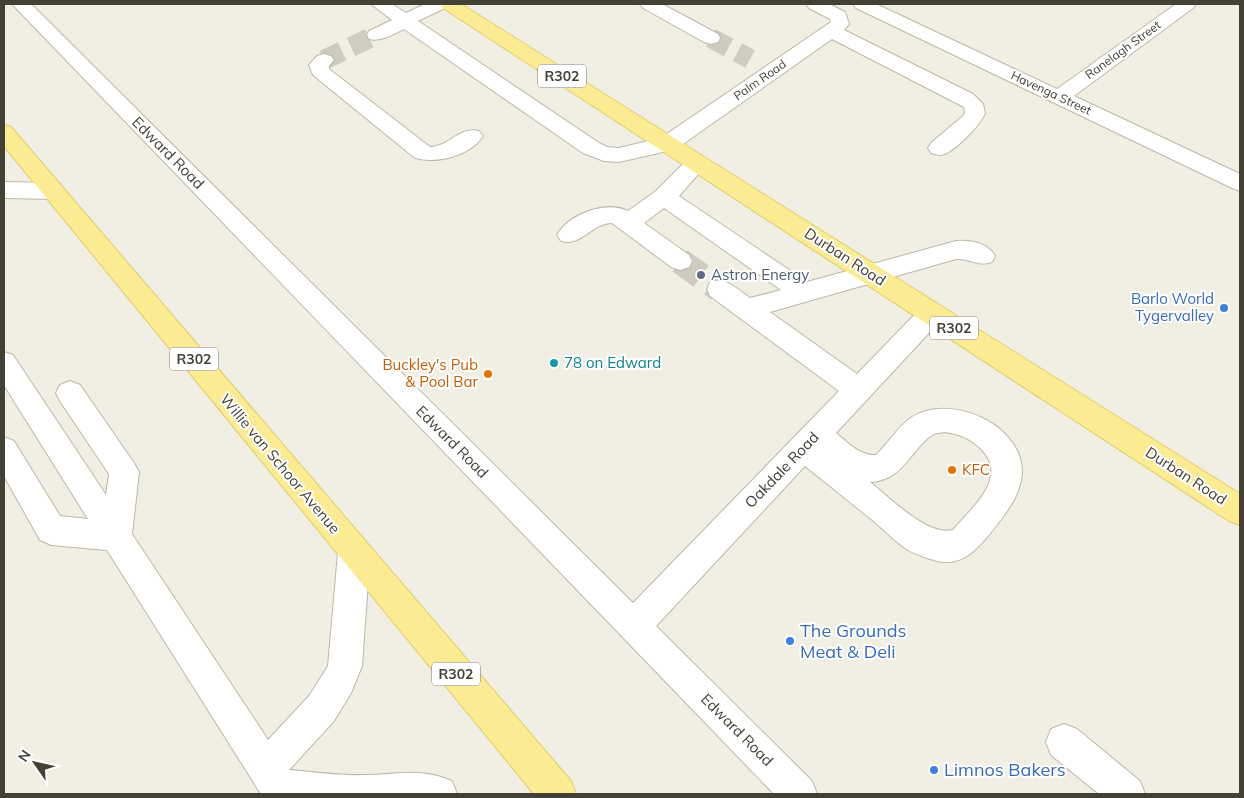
<svg xmlns="http://www.w3.org/2000/svg" width="1244" height="798" font-family="Mulish,sans-serif">
	<style>
		.lines { fill: none; stroke-linecap: round; stroke-linejoin: round }
		.minor-tunnel-far1 { stroke: #ceccc1; stroke-width: 20; stroke-dasharray: 20 10; stroke-linecap: butt }
		.minor-tunnel { stroke: #ceccc1; stroke-width: 26; stroke-dasharray: 26 13; stroke-linecap: butt }
		.minor-casing { stroke: #bcb8a7; stroke-width: 2 }
		.major-casing { stroke: #dfcb65; stroke-width: 2 }
		.minor { fill: #fff; fill-rule: evenodd }
		.major { fill: #fbec94; fill-rule: evenodd }
		.service-dot { fill: #5c6f8a; stroke: #fff; stroke-width: 2 }
		.shop-dot { fill: #3f7fe0; stroke: #fff; stroke-width: 2 }
		.culture-dot { fill: #0f9aa8; stroke: #fff; stroke-width: 2 }
		.food-dot { fill: #e8710a; stroke: #fff; stroke-width: 2 }
		.labels { text-anchor: middle; stroke-width: 4; stroke-linejoin: round; paint-order: stroke }
		.far-street-label { font-size: 12px; fill: #434034; stroke: #fff }
		.shield { fill: #fff; stroke: #7b7971; stroke-width: 1 }
		.shield-label { font-size: 14px; font-weight: bold; fill: #434034 }
		.street-label { font-size: 15px; fill: #434034; stroke: #fff }
		.service-label { font-size: 15px; fill: #4e5e75; stroke: #fff; text-anchor: start }
		.shop-label { font-size: 15px; fill: #366cbe; stroke: #fff; text-anchor: end }
		.culture-label { font-size: 15px; fill: #0d838f; stroke: #fff; text-anchor: start }
		.food-label { font-size: 15px; fill: #c56008; stroke: #fff; text-anchor: end }
		.near-shop-label { font-size: 18px; fill: #366cbe; stroke: #fff; text-anchor: start }
	</style>
	<rect width="100%" height="100%" fill="#f1efe4"/>
	<g class="lines">
		<path class="minor-tunnel-far1" d="M 711,38 L 750,59
			M 324,60 L 376,35"/>
		<path class="minor-tunnel" d="M 680,261 L 719,289"/>
		<defs>
			<path id="minor" d="M 12,4 L 31,4 L 633,603 L 839,391 L 710,296 L 707,289 L 710,282 C 726,277 737,289 750,298 L 781,290 L 664,208 L 644,223 L 689,255 L 692,261 L 689,267 L 680,270 L 671,267 L 612,223 C 592,223 581,247 561,241 L 557,235 C 569,214 606,200 628,211 L 656,191 L 689,158 L 697,156 L 705,158 L 708,163 L 679,196 L 807,282 L 956,241 C 970,240 987,242 995,256 L 992,262 C 977,267 970,258 956,259 L 770,312 L 857,374 L 923,306 L 932,303 L 941,306 L 945,313 L 941,320 L 836,433 C 847,442 860,456 876,455 C 889,443 897,427 912,417 C 952,393 1023,425 1022,473 C 1021,497 1002,518 988,536 C 976,550 964,563 944,562 C 934,561 917,555 908,550 C 897,543 886,532 876,523 C 852,504 829,485 805,466 L 656,626 L 812,781 L 817,794 L 774,794 ZM 944,432 C 959,434 970,438 981,449 C 1010,478 971,508 953,530 C 928,537 889,497 870,482 C 900,481 908,456 928,438 L 934,434 Z
				M 371,4 L 392,4 L 406,13 L 425,4 L 448,4 L 445,8 L 418,21 L 599,143 L 607,147 L 619,148 L 661,138 L 831,22 L 830,19 L 809,8 L 806,4 L 829,4 L 845,12 L 849,24 L 844,30 L 973,94 L 983,104 L 985,113 C 980,126 959,146 947,153 C 941,156 937,155 931,153 L 928,148 L 931,143 L 963,116 L 965,113 L 964,107 L 832,39 L 676,149 L 619,162 L 604,161 L 583,153 L 404,29 C 393,34 382,42 369,39 L 367,35 L 369,31 L 392,20 Z
				M 640,4 L 662,4 L 718,34 L 720,38 L 718,42 L 711,44 L 704,42 L 643,8 Z
				M 853,4 L 876,4 L 1057,89 L 1176,4 L 1196,4 L 1193,8 L 1074,96 L 1240,174 L 1240,191 L 1232,188 L 856,8 Z
				M 324,54 L 331,56 L 334,60 L 329,66 L 329,69 L 430,147 C 448,147 460,126 479,131 L 483,136 C 470,156 437,164 415,158 L 313,75 L 309,65 L 317,56 Z
				M 4,182 L 53,183 L 61,185 L 64,191 L 61,197 L 53,199 L 4,198 Z
				M 4,352 L 13,355 L 106,495 L 109,474 L 60,401 L 56,393 L 60,385 L 70,381 L 80,385 L 134,463 L 139,472 L 132,534 L 268,740 L 309,696 L 328,666 L 338,553 L 343,542 L 354,538 L 365,542 L 370,553 L 362,666 L 351,693 L 334,721 L 289,770 C 314,772 339,776 364,775 C 398,775 419,767 452,781 L 457,794 L 261,794 L 107,550 L 51,545 L 40,540 L 4,476 L 4,437 L 14,441 L 60,516 L 88,519 L 4,385 Z
				M 1064,724 L 1077,729 L 1140,781 L 1145,794 L 1099,794 L 1051,755 L 1046,742 L 1051,729 Z"/>
			<path id="major" d="M 440,4 L 461,4 L 1240,494 L 1240,525 L 1229,521 L 443,8 Z
				M 4,125 L 11,127 L 571,781 L 576,794 L 534,794 L 4,146 Z"/>
		</defs>
		<use href="#minor" class="minor-casing"/>
		<use href="#major" class="major-casing"/>
		<use href="#minor" class="minor"/>
		<use href="#major" class="major"/>
	</g>
	<circle class="service-dot" cx="701" cy="275" r="5"/>
	<g class="shop-dot">
		<circle cx="1224" cy="308" r="5"/>
		<circle cx="790" cy="641" r="5"/>
		<circle cx="934" cy="770" r="5"/>
	</g>
	<circle class="culture-dot" cx="554" cy="363" r="5"/>
	<g class="food-dot">
		<circle cx="488" cy="374" r="5"/>
		<circle cx="952" cy="470" r="5"/>
	</g>
	<g class="labels">
		<g class="far-street-label">
			<text transform="translate(1123 50) rotate(-36)" y="4">Ranelagh Street</text>
			<text transform="translate(760 80) rotate(-35)" y="4">Palm Road</text>
			<text transform="translate(1051 93) rotate(25)" y="4">Havenga Street</text>
		</g>
		<g class="shield">
			<rect x="538" y="64.5" width="48" height="23" rx="4"/>
			<rect x="930" y="316.5" width="48" height="23" rx="4"/>
			<rect x="170" y="347.5" width="48" height="23" rx="4"/>
			<rect x="432" y="662.5" width="48" height="23" rx="4"/>
		</g>
		<g class="shield-label">
			<text x="562" y="81">R302</text>
			<text x="954" y="333">R302</text>
			<text x="194" y="364">R302</text>
			<text x="456" y="679">R302</text>
		</g>
		<g class="street-label">
			<text transform="translate(168 153) rotate(45)" y="5">Edward Road</text>
			<text transform="translate(845 257) rotate(33)" y="5">Durban Road</text>
			<text transform="translate(452 442) rotate(45)" y="5">Edward Road</text>
			<text transform="translate(280 464) rotate(50)" y="5">Willie van Schoor Avenue</text>
			<text transform="translate(782 470) rotate(-46)" y="5">Oakdale Road</text>
			<text transform="translate(1186 476) rotate(33)" y="5">Durban Road</text>
			<text transform="translate(737 730) rotate(45)" y="5">Edward Road</text>
		</g>
		<g class="service-label">
			<text x="711" y="280">Astron Energy</text>
		</g>
		<g class="shop-label">
			<text x="1214" y="304">Barlo World<tspan x="1214" dy="17">Tygervalley</tspan></text>
		</g>
		<g class="culture-label">
			<text x="564" y="368">78 on Edward</text>
		</g>
		<g class="food-label">
			<text x="478" y="370">Buckley's Pub<tspan x="478" dy="17">&amp; Pool Bar</tspan></text>
			<text x="962" y="475" text-anchor="start">KFC</text>
		</g>
		<g class="near-shop-label">
			<text x="800" y="637">The Grounds<tspan x="800" dy="21">Meat &amp; Deli</tspan></text>
			<text x="944" y="776">Limnos Bakers</text>
		</g>
	</g>
	<rect width="1244" height="798" fill="none" stroke="#434034" stroke-width="10"/>
	<g transform="translate(35 763) rotate(304)" stroke="#ffffff" stroke-width="4" paint-order="stroke">
	<path d="M0-4L9 19L0 12L-9 19Z" fill="#434034"/>
	<text y="-8" font-size="14" font-weight="bold" text-anchor="middle" fill="#434034">N</text>
	</g>
</svg>
